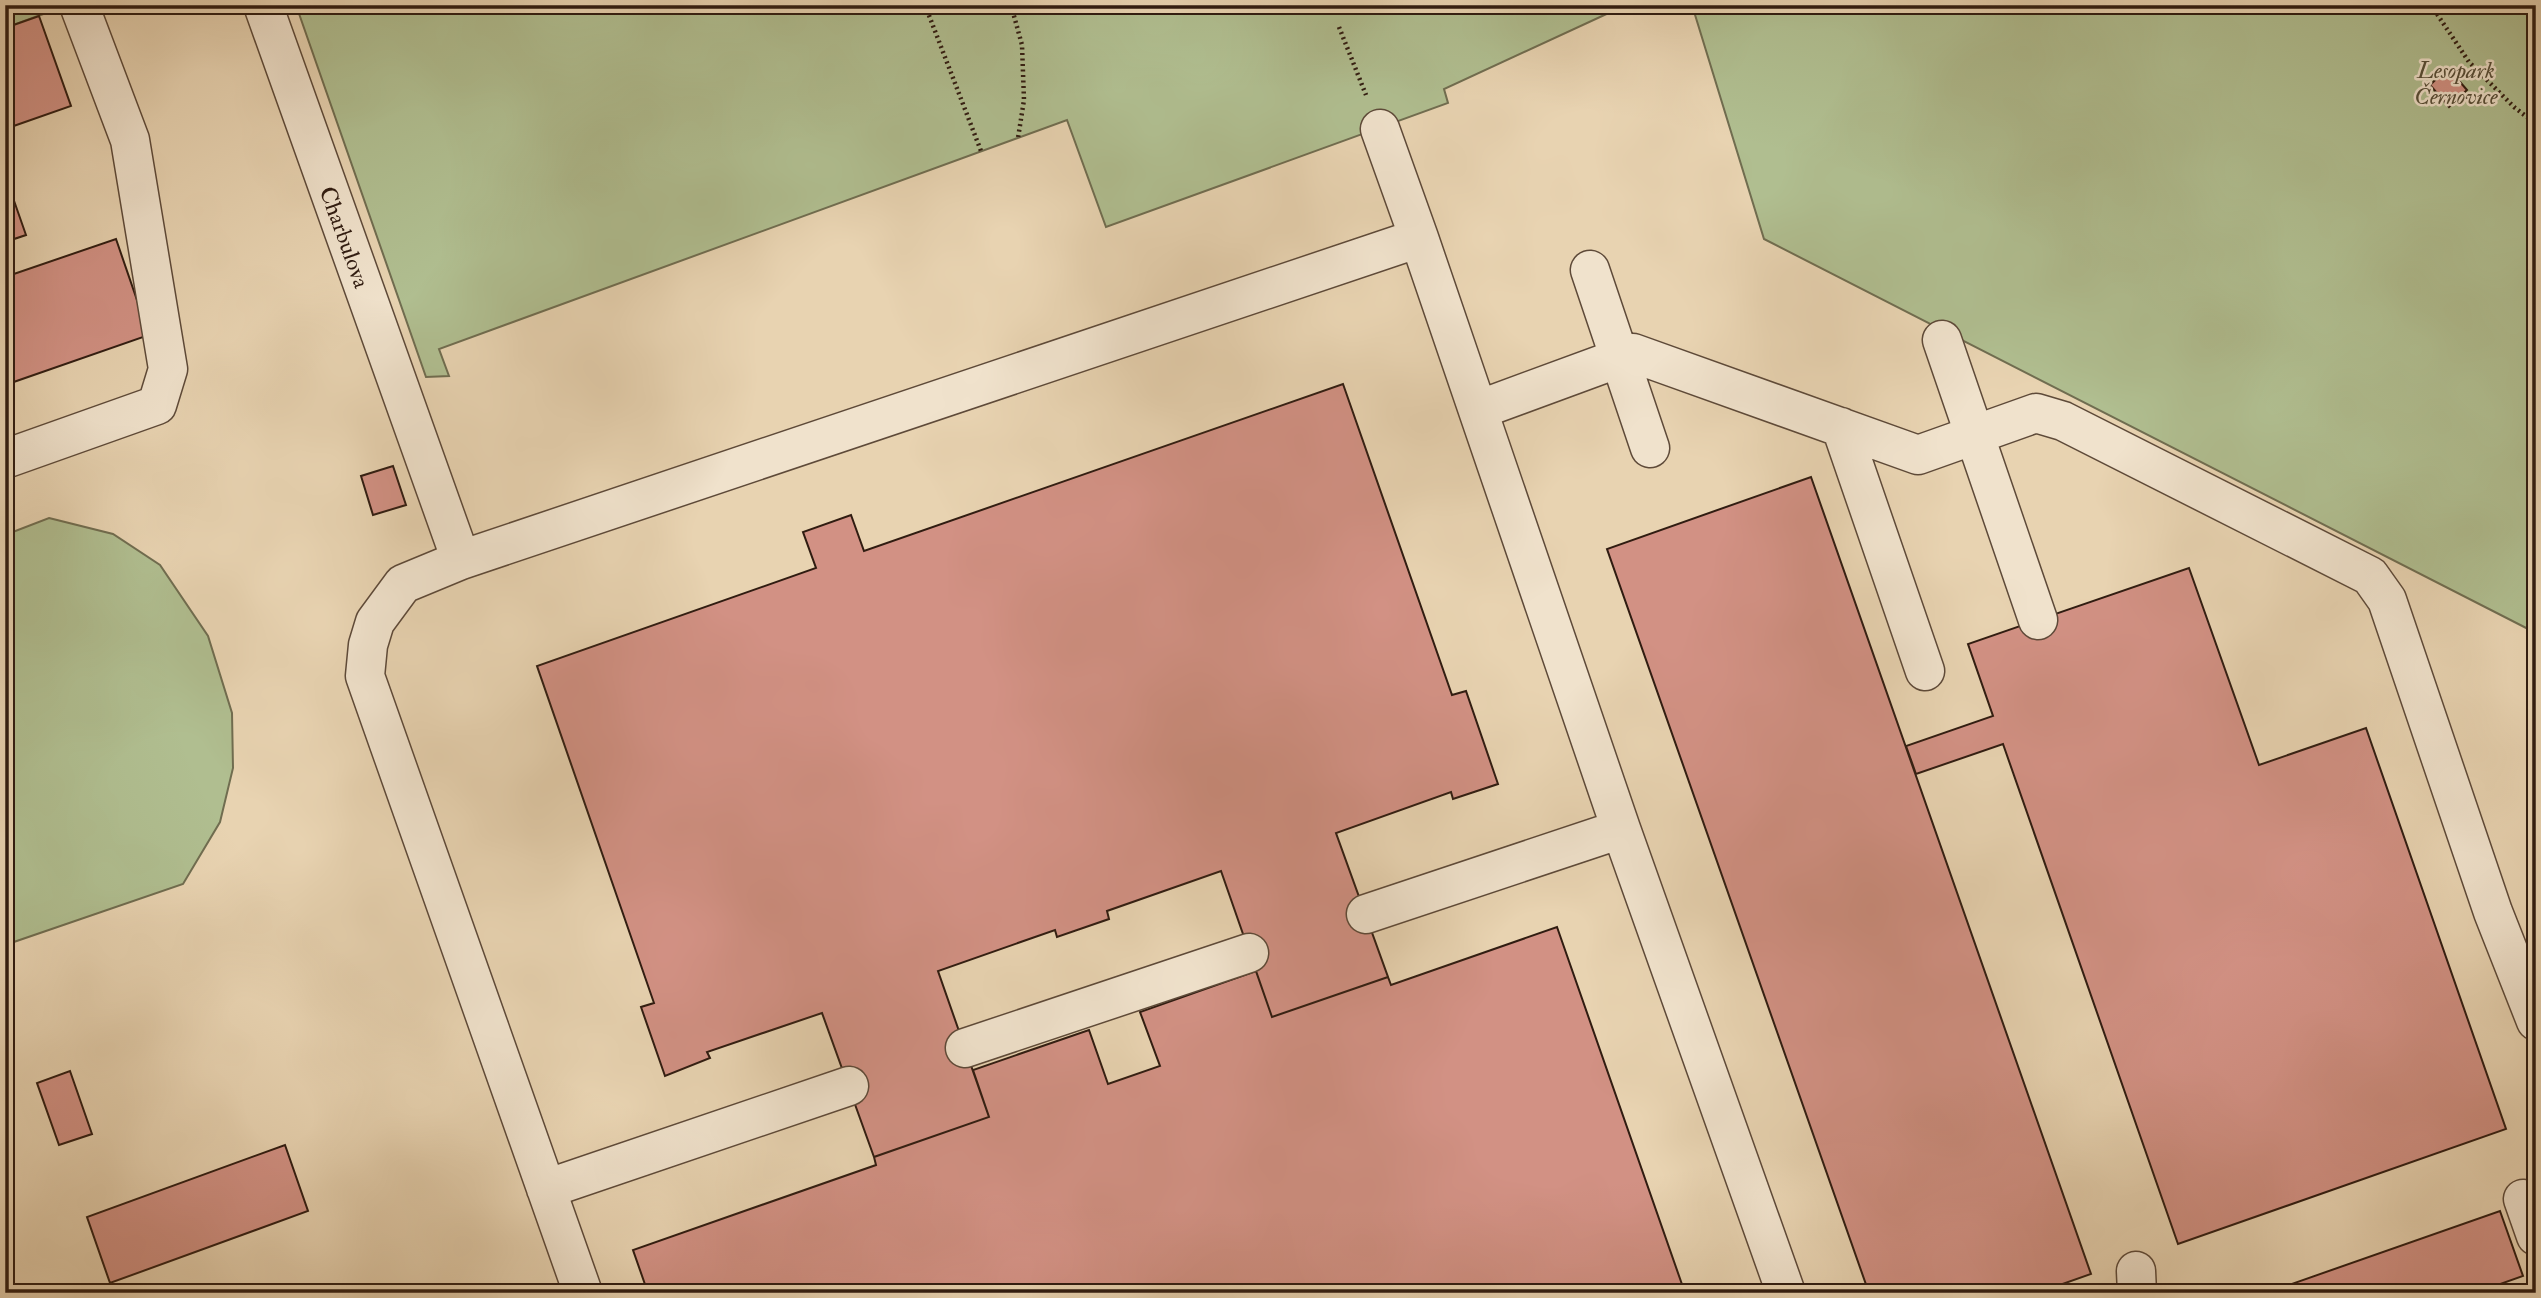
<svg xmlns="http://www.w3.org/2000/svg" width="2541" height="1298" font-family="'IM FELL Double Pica',serif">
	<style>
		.green { fill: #b0be90; stroke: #706d50; stroke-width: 2 }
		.building { fill: #d29184; stroke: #301c11; stroke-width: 2 }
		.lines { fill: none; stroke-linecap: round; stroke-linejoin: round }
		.minor-casing { stroke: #5e4a39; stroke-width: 41 }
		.path { stroke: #301c11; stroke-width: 4.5; stroke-dasharray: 2 3.5; stroke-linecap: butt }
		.minor { stroke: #f0e2cc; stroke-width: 38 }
		.labels { text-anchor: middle; stroke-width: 5; stroke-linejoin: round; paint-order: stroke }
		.park-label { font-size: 23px; font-style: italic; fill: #564d37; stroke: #f0e2cc }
		.street-label { font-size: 23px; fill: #301c11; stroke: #f0e2cc }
	</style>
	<rect width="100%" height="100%" fill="#e8d3b1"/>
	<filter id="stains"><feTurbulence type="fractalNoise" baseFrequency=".00286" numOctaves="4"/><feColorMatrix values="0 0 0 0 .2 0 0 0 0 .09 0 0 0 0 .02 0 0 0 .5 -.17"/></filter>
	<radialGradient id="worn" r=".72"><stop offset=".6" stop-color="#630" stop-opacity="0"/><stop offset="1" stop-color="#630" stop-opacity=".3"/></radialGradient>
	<path class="green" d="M 5,5 L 68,5 L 5,28 Z
		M 296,5 L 1626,5 L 1444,89 L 1448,103 L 1106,227 L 1067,120 L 439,349 L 449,376 L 426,377 Z
		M 1692,5 L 2536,5 L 2536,633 L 1764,239 Z
		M 49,518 L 113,534 L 160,565 L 208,636 L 232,713 L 233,768 L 220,822 L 183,884 L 5,945 L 5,535 Z"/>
	<path class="building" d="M 39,16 L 71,106 L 5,129 L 5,28 Z
		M 2448,68 L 2467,90 L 2449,107 L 2430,85 Z
		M 5,175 L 26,235 L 5,242 Z
		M 116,239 L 149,335 L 5,385 L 5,277 Z
		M 1343,384 L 1452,695 L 1466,691 L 1498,784 L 1453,799 L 1451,792 L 1336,833 L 1388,977 L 1272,1017 L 1221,871 L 1107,911 L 1109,919 L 1057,937 L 1055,930 L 938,971 L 989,1117 L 874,1157 L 822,1013 L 707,1052 L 710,1058 L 665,1076 L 641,1007 L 654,1003 L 537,666 L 816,568 L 803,532 L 851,515 L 864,551 Z
		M 393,466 L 406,505 L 373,515 L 361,476 Z
		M 1811,477 L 2091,1274 L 2037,1293 L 1869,1293 L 1607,549 Z
		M 2189,568 L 2259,765 L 2366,728 L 2506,1129 L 2178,1244 L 2003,744 L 1916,774 L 1906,746 L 1993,716 L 1968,644 Z
		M 1557,927 L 1685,1293 L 648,1293 L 633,1250 L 876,1165 L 874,1157 L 989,1117 L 973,1070 L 1089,1030 L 1108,1084 L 1160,1066 L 1140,1012 L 1256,971 L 1272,1017 L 1388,977 L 1391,985 Z
		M 70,1071 L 92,1134 L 59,1145 L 37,1083 Z
		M 285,1145 L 308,1211 L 110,1283 L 87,1217 Z
		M 2500,1211 L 2523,1276 L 2475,1293 L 2266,1293 Z"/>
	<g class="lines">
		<defs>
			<path id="minor" d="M 263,5 L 461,560
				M 1380,129 L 1419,238 L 1621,829 L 1786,1293
				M 1590,270 L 1650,448
				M 1942,340 L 2038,620
				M 1478,410 L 1633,353 L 1918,455 L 2036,413 L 2063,421 L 2370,576 L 2387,600 L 2493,912 L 2536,1021
				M 1841,427 L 1925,671
				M 5,459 L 157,405 L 168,369 L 130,140 L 79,5
				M 1366,914 L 1621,829
				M 965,1048 L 1249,953
				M 546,1189 L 849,1086
				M 2523,1199 L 2536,1236
				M 2136,1271 L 2137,1293
				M 583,1293 L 365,676 L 368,645 L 375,622 L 403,584 L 461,560 L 1419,238"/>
		</defs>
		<use href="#minor" class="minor-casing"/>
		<path class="path" d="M 925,5 L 981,151
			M 1011,5 L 1022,45 L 1024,100 L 1018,138
			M 2431,5 L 2469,62 L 2514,107 L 2536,124
			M 1339,27 L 1366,95"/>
		<use href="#minor" class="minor"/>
	</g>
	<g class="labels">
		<g class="park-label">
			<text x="2456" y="78">Lesopark<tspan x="2456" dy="26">Černovice</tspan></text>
		</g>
		<g class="street-label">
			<text transform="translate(345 237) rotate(70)" y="8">Charbulova</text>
		</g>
	</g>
	<rect width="2541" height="1298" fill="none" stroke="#e8d3b1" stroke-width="28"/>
	<rect x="7" y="7" width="2527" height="1284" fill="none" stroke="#301c11" stroke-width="3.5"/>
	<rect x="14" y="14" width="2513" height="1270" fill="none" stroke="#301c11" stroke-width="2"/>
	<rect width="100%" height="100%" filter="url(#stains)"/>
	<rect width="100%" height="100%" fill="url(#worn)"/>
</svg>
